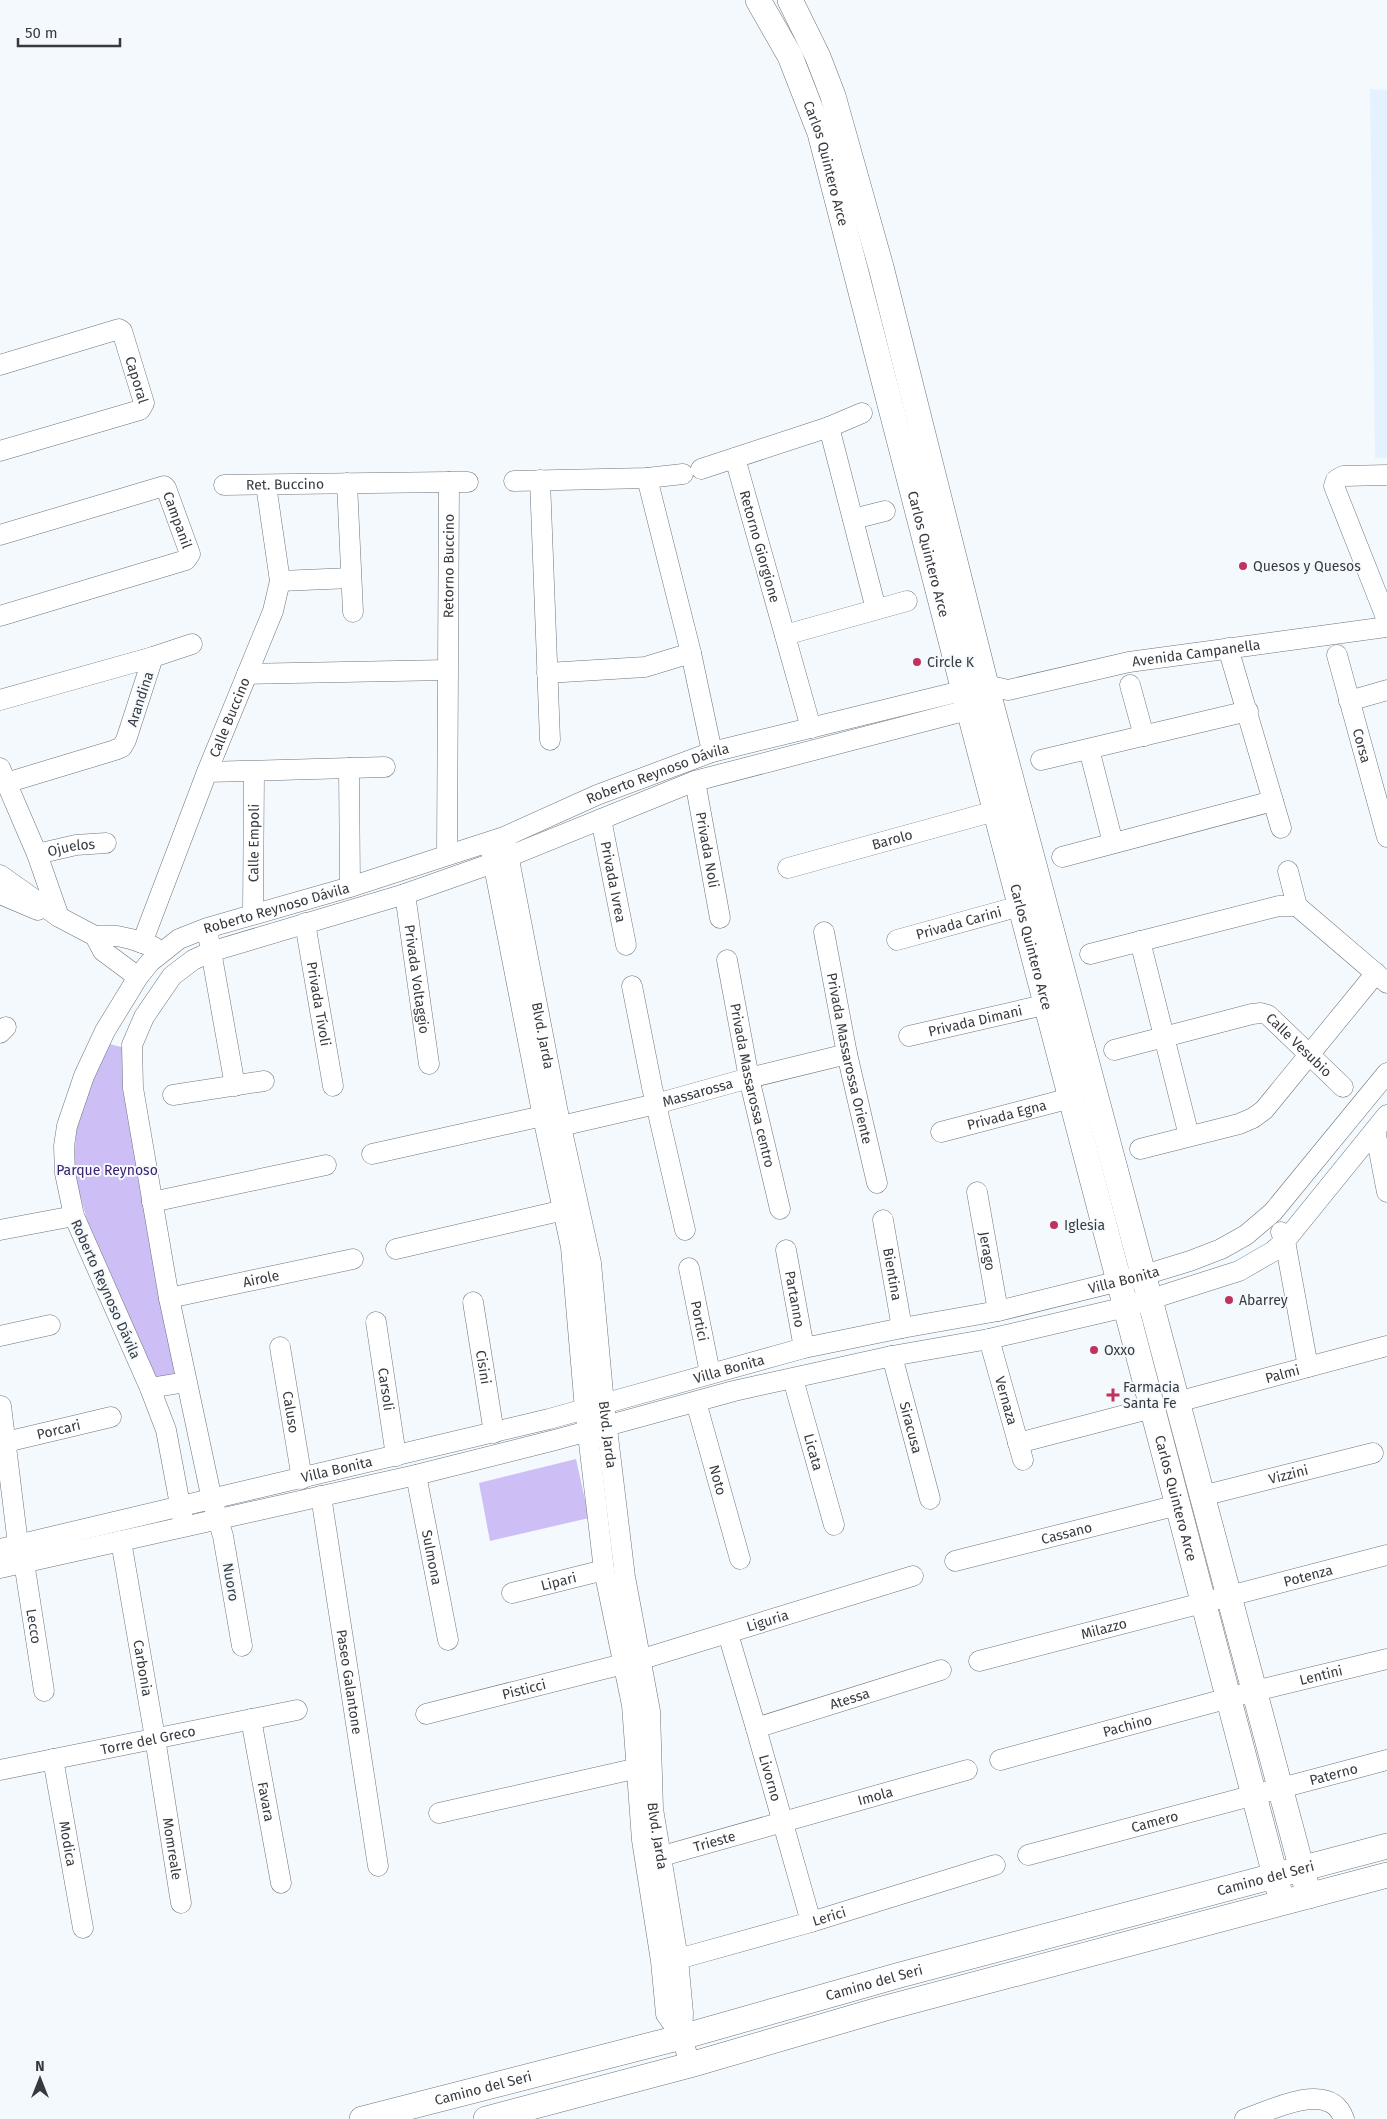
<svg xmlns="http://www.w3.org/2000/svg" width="1387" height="2119" font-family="'Fira Sans',sans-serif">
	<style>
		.built { fill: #e4f1ff }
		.green { fill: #cdbff6 }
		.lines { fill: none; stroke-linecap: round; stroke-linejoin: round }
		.minor-casing { stroke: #6b757e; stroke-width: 21 }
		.major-casing { stroke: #6b757e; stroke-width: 26 }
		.minor { stroke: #fff; stroke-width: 20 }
		.major { stroke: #fff; stroke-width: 25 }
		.poi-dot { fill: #c1325c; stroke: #f4f9fd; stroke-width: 2 }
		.labels { text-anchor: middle; stroke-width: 4; stroke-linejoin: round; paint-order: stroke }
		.street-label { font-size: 14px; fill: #373b40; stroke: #f4f9fd }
		.poi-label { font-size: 14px; fill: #373b40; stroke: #f4f9fd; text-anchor: start }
		.park-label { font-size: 14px; fill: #3d216d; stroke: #f4f9fd }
	</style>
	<rect width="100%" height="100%" fill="#f4f9fd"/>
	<path class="built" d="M 1370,89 L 1387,90 L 1387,458 L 1375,458 Z"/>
	<path class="green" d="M 106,1043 L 125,1048 L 179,1361 L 174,1377 L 157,1383 L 87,1220 L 74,1173 L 76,1130 Z
		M 576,1459 L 589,1518 L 490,1541 L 479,1483 Z"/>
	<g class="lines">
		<defs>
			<g id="minor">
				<path id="s1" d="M 0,365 L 119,329 L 122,331 L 144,403 L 140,410 L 0,451"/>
				<path d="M 829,427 L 876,609"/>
				<path id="s2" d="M 735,458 L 811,728"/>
				<path d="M 701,469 L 829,427 L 862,413"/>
				<path d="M 1387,475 L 1343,476 L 1336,480 L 1334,486 L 1387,620"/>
				<path d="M 647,478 L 691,653 L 712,752"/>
				<path d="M 540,480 L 550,740"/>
				<path d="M 514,481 L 647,478 L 683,474"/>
				<path d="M 347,483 L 353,612"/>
				<path id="s3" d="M 224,485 L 449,482"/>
				<path d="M 853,519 L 885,511"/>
				<path id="s4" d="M 0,535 L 164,486 L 166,488 L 190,554 L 186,560 L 0,616"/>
				<path d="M 280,581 L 351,578"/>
				<path d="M 785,635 L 907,601"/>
				<path d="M 1228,648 L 1281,828"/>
				<path id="s5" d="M 1337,655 L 1387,837"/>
				<path d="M 153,657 L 192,644"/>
				<path d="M 547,673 L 645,667 L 691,653"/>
				<path d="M 247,674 L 447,670"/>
				<path d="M 1130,685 L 1144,736"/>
				<path d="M 0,700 L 153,657 L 126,740 L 122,747 L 115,750 L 6,783"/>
				<path d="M 1349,701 L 1387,690"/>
				<path d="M 1089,749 L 1113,843"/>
				<path d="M 1041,760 L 1248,711"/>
				<path d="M 0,768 L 37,854 L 59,917"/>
				<path d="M 349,768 L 350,887"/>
				<path d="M 207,772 L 385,767"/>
				<path id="s6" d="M 695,781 L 720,918"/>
				<path id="s7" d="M 601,819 L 626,945"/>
				<path id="s8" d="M 506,844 L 558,1113 L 591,1263 L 604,1404 L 625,1577 L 650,1711 L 653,1809 L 678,1959 L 683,2013 L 682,2037"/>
				<path d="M 491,851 L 543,1117 L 571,1247 L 585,1409 L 604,1570 L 632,1705 L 642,1840 L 661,1961 L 666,2014 L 682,2037 L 690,2065"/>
				<path id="s9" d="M 37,854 L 76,845 L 106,843"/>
				<path id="s10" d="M 447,855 L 449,482 L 468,482"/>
				<path d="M 1062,857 L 1273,801"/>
				<path id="s11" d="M 788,868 L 995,811"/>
				<path d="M 1288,871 L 1297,906 L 1387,983"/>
				<path d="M 0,875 L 59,917 L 95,936 L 117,936 L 131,939 L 154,947"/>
				<path d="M 0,894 L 38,910"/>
				<path id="s12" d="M 405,894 L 429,1064"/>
				<path id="s13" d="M 253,914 L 254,771"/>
				<path id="s14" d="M 305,923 L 333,1086"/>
				<path id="s15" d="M 824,932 L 847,1054 L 877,1183"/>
				<path d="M 95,936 L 103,951 L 138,977"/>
				<path d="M 209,940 L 235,1086"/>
				<path id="s16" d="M 897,940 L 1020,906"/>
				<path d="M 1140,941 L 1189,1136"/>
				<path id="s17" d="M 142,943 L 207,772 L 273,611 L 280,581 L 266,485"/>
				<path d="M 1090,954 L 1279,906 L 1297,906"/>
				<path id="s18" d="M 727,960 L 749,1078 L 780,1209"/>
				<path d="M 632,986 L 652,1087 L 685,1230"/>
				<path d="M 0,1033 L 6,1027"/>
				<path id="s19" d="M 909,1036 L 1061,1001"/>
				<path id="s20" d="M 1114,1050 L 1252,1014 L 1261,1013 L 1268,1015 L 1343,1087"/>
				<path d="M 173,1095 L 264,1081"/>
				<path id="s21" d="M 548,1129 L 656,1104 L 749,1078 L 847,1054"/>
				<path d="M 1375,1130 L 1387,1192"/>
				<path id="s22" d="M 941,1132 L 1071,1098"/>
				<path d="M 1140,1149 L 1239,1124 L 1253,1118 L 1264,1110 L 1376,973"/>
				<path d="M 372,1154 L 556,1113"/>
				<path id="s23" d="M 977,1192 L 998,1311"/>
				<path d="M 152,1202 L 326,1165"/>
				<path id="s24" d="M 883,1220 L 902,1328"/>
				<path d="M 0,1230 L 74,1216"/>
				<path d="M 1281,1232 L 1285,1241 L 1308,1367"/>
				<path d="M 396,1249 L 564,1210"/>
				<path id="s25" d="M 786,1250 L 804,1348"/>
				<path id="s26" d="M 689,1268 L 710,1373"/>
				<path id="s27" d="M 169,1298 L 353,1259"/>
				<path id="s28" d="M 473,1302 L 494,1433"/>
				<path id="s29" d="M 376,1322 L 396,1456"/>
				<path d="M 0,1336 L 50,1325"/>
				<path id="s30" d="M 989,1339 L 1023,1460"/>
				<path id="s31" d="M 280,1347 L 302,1479"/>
				<path id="s32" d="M 892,1356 L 930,1499"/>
				<path id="s33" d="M 793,1379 L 834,1525"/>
				<path d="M 150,1388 L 186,1382"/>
				<path id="s34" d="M 696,1402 L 740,1559"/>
				<path id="s35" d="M 1177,1402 L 1387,1346"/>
				<path d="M 1,1406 L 18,1544"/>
				<path id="s36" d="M 6,1442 L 111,1417"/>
				<path d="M 1018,1443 L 1152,1408"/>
				<path id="s37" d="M 416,1475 L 448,1640"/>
				<path id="s38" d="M 321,1496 L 378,1866"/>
				<path id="s39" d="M 1202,1496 L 1373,1453"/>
				<path id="s40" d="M 184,1526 L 166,1430 L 150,1388 L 74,1216 L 65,1173 L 64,1146 L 67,1126 L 84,1076 L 105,1031 L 138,977 L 150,962 L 179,939 L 207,928 L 350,887 L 504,837 L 597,795 L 712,752 L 986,685 L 1008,690 L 1129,662 L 1387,627"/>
				<path id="s41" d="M 121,1541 L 155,1738 L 181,1903"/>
				<path id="s42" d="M 0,1549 L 549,1419 L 804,1348 L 902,1328 L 998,1311 L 1144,1275 L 1190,1261 L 1221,1249 L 1246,1235 L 1273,1212 L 1387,1073"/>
				<path id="s43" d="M 955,1561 L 1178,1505"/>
				<path id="s44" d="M 24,1562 L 44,1691"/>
				<path d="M 0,1568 L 416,1475 L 555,1440 L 734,1391 L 892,1356 L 989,1339 L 1126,1307 L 1239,1271 L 1272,1252 L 1285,1241 L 1387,1115"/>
				<path id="s45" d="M 512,1593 L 604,1570"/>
				<path id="s46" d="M 728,1634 L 756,1728 L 811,1922"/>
				<path d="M 242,1646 L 223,1536 L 212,1500 L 169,1298 L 133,1088 L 132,1045 L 144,1017 L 172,976 L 193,960 L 210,952 L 405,894 L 493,863 L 695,781 L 983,706"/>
				<path id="s47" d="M 979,1661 L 1387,1555"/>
				<path id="s48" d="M 426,1714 L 639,1660 L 913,1576"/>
				<path id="s49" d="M 251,1719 L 281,1883"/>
				<path id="s50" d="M 756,1728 L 941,1670"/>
				<path id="s51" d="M 53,1759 L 83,1928"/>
				<path id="s52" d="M 1000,1760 L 1255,1691 L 1387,1659"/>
				<path id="s53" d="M 0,1770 L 297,1710"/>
				<path d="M 439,1813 L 647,1766"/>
				<path id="s54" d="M 1028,1855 L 1387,1760"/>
				<path id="s55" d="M 648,1860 L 967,1770"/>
				<path id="s56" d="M 665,1960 L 678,1959 L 811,1922 L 995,1865"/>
				<path d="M 1245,2119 C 1272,2110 1330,2079 1344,2119"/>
			</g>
			<g id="major">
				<path id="s57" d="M 758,0 L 790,56 L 820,133 L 964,691 L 1282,1902"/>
				<path d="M 790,0 L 818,57 L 833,96 L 881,267 L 986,685 L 1309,1896"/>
				<path id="s58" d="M 362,2119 L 682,2037 L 900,1975 L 1387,1846"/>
				<path d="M 486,2119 L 690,2065 L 882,2009 L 1387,1875"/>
			</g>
		</defs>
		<use href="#minor" class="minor-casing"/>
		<use href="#major" class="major-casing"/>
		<use href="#minor" class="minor"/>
		<use href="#major" class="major"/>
	</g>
	<g class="poi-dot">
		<circle cx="1243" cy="566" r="5"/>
		<circle cx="917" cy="662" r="5"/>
		<circle cx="1054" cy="1225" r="5"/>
		<circle cx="1229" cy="1300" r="5"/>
		<circle cx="1094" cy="1350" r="5"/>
		<path d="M1110.5 1387.5h5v5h5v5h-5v5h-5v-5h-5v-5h5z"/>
	</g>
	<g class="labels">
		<g class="street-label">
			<text dy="5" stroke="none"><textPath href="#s57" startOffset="178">Carlos Quintero Arce</textPath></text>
			<text dy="5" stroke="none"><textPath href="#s1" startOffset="179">Caporal</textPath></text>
			<text dy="5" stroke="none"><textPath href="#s3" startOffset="61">Ret. Buccino</textPath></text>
			<text dy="5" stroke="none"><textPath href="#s4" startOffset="208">Campanil</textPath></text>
			<text dy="5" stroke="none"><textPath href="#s2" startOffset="92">Retorno Giorgione</textPath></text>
			<text dy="5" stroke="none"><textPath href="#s57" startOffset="582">Carlos Quintero Arce</textPath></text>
			<text dy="5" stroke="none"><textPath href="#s10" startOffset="289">Retorno Buccino</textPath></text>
			<text dy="5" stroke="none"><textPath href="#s40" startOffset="1706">Avenida Campanella</textPath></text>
			<text transform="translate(140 699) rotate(-72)" y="5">Arandina</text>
			<text dy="5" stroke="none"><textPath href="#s17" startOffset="242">Calle Buccino</textPath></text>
			<text dy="5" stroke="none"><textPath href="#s5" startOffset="94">Corsa</textPath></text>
			<text dy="5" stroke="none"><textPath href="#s40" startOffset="1151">Roberto Reynoso Dávila</textPath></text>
			<text dy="5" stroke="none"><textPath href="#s11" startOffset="108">Barolo</textPath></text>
			<text dy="5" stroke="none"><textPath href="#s13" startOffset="71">Calle Empoli</textPath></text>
			<text dy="5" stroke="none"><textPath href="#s9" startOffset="35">Ojuelos</textPath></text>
			<text dy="5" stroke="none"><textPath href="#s6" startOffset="70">Privada Noli</textPath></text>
			<text dy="5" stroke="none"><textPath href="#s7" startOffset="64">Privada Ivrea</textPath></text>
			<text dy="5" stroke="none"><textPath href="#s40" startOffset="746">Roberto Reynoso Dávila</textPath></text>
			<text dy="5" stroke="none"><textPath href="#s16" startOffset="64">Privada Carini</textPath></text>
			<text dy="5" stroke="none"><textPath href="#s57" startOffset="988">Carlos Quintero Arce</textPath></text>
			<text dy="5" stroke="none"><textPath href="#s12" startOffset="86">Privada Voltaggio</textPath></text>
			<text dy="5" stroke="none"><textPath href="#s14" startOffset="82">Privada Tívoli</textPath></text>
			<text dy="5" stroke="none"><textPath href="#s19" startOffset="68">Privada Dimani</textPath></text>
			<text dy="5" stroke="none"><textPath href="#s8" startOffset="195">Blvd. Jarda</textPath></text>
			<text dy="5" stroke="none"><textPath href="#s20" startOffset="202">Calle Vesubio</textPath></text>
			<text dy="5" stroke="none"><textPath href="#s15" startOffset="129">Privada Massarossa Oriente</textPath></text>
			<text dy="5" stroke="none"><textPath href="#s18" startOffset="128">Privada Massarossa centro</textPath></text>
			<text dy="5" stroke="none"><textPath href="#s21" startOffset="154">Massarossa</textPath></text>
			<text dy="5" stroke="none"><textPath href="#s22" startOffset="68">Privada Egna</textPath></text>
			<text dy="5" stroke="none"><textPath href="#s23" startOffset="60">Jerago</textPath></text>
			<text dy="5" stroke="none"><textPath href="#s24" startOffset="55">Bientina</textPath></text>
			<text dy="5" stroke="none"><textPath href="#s27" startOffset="94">Airole</textPath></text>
			<text dy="5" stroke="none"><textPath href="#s42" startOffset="1156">Villa Bonita</textPath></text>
			<text transform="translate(106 1289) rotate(66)" y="5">Roberto Reynoso Dávila</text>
			<text dy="5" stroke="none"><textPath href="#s25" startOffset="50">Partanno</textPath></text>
			<text dy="5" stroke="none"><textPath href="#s26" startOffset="54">Portici</textPath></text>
			<text dy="5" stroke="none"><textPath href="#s28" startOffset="66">Cisini</textPath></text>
			<text dy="5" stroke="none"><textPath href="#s42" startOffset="751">Villa Bonita</textPath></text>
			<text dy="5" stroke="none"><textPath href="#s35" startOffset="109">Palmi</textPath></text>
			<text dy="5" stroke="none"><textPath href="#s29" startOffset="68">Carsoli</textPath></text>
			<text dy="5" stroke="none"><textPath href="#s30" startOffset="64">Vernaza</textPath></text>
			<text dy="5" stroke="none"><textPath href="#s31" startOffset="66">Caluso</textPath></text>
			<text dy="5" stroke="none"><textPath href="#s32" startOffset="74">Siracusa</textPath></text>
			<text dy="5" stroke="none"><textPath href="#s36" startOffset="54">Porcari</textPath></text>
			<text dy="5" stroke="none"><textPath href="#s8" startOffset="600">Blvd. Jarda</textPath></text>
			<text dy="5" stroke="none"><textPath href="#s33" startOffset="76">Licata</textPath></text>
			<text dy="5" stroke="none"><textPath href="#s42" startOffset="346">Villa Bonita</textPath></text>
			<text dy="5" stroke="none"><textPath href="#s39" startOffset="89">Vizzini</textPath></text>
			<text dy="5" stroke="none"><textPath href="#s34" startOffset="81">Noto</textPath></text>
			<text dy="5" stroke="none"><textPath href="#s57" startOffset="1558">Carlos Quintero Arce</textPath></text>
			<text dy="5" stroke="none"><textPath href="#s43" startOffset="115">Cassano</textPath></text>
			<text dy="5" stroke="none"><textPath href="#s37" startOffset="84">Sulmona</textPath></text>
			<text dy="5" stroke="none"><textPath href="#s47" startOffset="340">Potenza</textPath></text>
			<text dy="5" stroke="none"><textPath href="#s45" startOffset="48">Lipari</textPath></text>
			<text transform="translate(231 1582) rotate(80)" y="5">Nuoro</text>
			<text dy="5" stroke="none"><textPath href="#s48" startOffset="354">Liguria</textPath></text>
			<text dy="5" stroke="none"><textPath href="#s44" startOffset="65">Lecco</textPath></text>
			<text dy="5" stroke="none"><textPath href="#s47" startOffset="129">Milazzo</textPath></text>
			<text dy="5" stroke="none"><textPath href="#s41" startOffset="129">Carbonia</textPath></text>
			<text dy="5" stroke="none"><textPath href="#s52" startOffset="332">Lentini</textPath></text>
			<text dy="5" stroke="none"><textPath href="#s38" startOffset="188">Paseo Galantone</textPath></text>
			<text dy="5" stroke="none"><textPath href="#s48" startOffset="101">Pisticci</textPath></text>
			<text dy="5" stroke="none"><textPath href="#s50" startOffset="98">Atessa</textPath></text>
			<text dy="5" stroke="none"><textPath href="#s52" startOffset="132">Pachino</textPath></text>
			<text dy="5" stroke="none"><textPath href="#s53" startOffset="151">Torre del Greco</textPath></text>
			<text dy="5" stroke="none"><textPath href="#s54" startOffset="316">Paterno</textPath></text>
			<text dy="5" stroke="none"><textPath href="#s46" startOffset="150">Livorno</textPath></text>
			<text dy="5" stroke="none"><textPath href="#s55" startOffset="236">Imola</textPath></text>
			<text dy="5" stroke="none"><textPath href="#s49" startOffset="84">Favara</textPath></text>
			<text dy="5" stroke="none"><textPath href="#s54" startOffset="131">Camero</textPath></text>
			<text dy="5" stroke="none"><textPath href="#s8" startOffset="1005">Blvd. Jarda</textPath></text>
			<text dy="5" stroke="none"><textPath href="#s55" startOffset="69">Trieste</textPath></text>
			<text dy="5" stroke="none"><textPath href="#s51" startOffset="86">Modica</textPath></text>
			<text dy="5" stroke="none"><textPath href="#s41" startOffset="312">Momreale</textPath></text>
			<text dy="5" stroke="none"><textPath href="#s58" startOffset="935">Camino del Seri</textPath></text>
			<text dy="5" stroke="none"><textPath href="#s56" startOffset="170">Lerici</textPath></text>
			<text dy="5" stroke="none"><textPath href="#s58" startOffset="530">Camino del Seri</textPath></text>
			<text dy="5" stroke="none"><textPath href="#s58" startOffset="125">Camino del Seri</textPath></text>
		</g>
		<g class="poi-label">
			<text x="1253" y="571">Quesos y Quesos</text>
			<text x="927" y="667">Circle K</text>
			<text x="1064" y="1230">Iglesia</text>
			<text x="1239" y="1305">Abarrey</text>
			<text x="1104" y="1355">Oxxo</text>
			<text x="1123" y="1392">Farmacia<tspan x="1123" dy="16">Santa Fe</tspan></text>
		</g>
		<g class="park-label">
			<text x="107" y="1175">Parque Reynoso</text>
		</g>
	</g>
	<g transform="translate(40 2079)" stroke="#f4f9fd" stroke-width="4" paint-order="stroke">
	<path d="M0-4L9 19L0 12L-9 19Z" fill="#373b40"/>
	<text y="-8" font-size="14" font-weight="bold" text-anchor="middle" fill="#373b40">N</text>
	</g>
	<path d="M18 38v8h102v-8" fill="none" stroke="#373b40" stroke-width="2.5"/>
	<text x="25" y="38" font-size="15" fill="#373b40" stroke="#f4f9fd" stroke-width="4" paint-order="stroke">50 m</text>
</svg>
